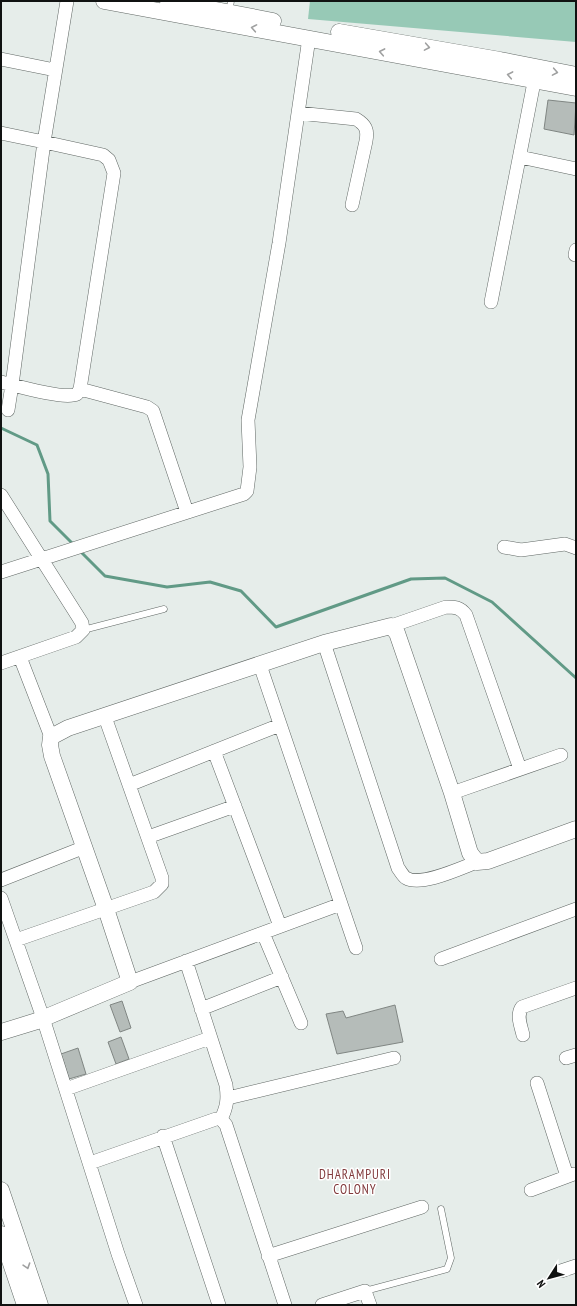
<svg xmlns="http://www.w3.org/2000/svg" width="577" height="1306" font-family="'PT Sans Narrow',sans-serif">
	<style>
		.green { fill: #97c9b6 }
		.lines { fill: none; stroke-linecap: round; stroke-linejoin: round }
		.stream { stroke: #619a86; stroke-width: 3 }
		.building { fill: #b5bcb9; stroke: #808683 }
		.service-casing { stroke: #616865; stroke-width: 7 }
		.minor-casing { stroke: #616865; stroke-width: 14 }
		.tertiary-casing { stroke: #616865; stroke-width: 17 }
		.service { stroke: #fff; stroke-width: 6 }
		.minor { stroke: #fff; stroke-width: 13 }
		.tertiary { stroke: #fff; stroke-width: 16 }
		.oneway { stroke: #9fa0a0 }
		.labels { text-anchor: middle; stroke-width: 3; stroke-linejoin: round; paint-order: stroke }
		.neighbourhood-label { font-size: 13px; letter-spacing: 1px; fill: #81393b; stroke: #fff }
	</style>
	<rect width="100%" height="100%" fill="#e6edea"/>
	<path class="green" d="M 310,1 L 576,1 L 576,42 L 308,19 Z"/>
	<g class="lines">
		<path class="stream" d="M 1,428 L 37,445 L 48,474 L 50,521 L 74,545
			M 80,551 L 105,576 L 167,587 L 210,582 L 241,591 L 276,627 L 411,579 L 445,578 L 492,602 L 576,678"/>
	</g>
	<path class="building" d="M 548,100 L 576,103 L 574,135 L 544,129 Z
		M 122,1001 L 131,1028 L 120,1032 L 110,1005 Z
		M 395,1005 L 403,1042 L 337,1054 L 326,1014 L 343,1011 L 346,1018 Z
		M 121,1037 L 129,1059 L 116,1064 L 108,1042 Z
		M 78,1048 L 86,1074 L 69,1079 L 61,1054 Z"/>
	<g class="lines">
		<defs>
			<path id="service" d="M 229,12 L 231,1
				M 83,630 L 164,609
				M 365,1291 L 447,1269 L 451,1258 L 441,1209"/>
			<path id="minor" d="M 1,59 L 55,70
				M 298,113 L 356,119 C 366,125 368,130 366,141 L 352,205
				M 1,133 L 44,142 L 67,1
				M 520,157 L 576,169
				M 575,255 L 576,250
				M 491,302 L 536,72
				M 1,382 C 17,386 65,400 77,394 L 80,389 L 114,173 L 109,160 L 103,155 L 44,142 L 12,385 L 8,410
				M 80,389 L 147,407 L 153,411 L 187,512
				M 1,495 L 77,615 L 82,623 L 83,630 L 76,637 L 1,663
				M 504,547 L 521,550 L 565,544 L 576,548
				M 1,572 L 244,494 L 247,491 L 250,467 L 248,420 L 279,243 L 309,38
				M 391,626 L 446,607 C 455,607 460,607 466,615 L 520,769
				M 324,643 L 398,868 C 401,872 403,876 406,878 C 421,887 461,868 477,862
				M 20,657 L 51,737
				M 260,665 L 356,948
				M 214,751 L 280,926
				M 129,785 L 280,725
				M 452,793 L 561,755
				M 148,837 L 235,806
				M 1,880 L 85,847
				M 1,898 L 43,1018 L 118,1254 L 136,1305
				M 263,933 L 301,1023
				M 16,940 L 154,892 L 162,884 L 162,878 L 105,717
				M 441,959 L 576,909
				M 186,961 L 226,1085 C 228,1099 227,1107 221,1119
				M 130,982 L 341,904
				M 201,1009 L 282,977
				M 523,1035 C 521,1026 516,1015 522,1007 L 576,988
				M 566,1058 L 576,1055
				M 537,1083 L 567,1176
				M 66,1089 L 210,1038
				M 228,1098 L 394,1058
				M 163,1136 L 219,1305
				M 90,1163 L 216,1119 L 221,1119 L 226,1125 L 285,1305
				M 531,1190 L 574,1174
				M 268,1256 L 422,1207
				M 561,1271 L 576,1266
				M 322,1305 L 365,1291 L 370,1305"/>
			<path id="tertiary" d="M 104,1 L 576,88
				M 168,1 L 273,21
				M 339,32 L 500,60 L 576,75
				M 1,1032 L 37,1021 L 130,982 L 106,909 L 52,756 L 50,745 L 51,737 L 68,728 L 324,643 L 391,626 L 397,633 L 452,793 L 470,853 L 477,862 L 488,861 L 576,829
				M 1,1190 L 40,1305
				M 1,1234 L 25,1305"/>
		</defs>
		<use href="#service" class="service-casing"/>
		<use href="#minor" class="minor-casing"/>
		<use href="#tertiary" class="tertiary-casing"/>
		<use href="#service" class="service"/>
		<use href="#minor" class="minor"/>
		<use href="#tertiary" class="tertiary"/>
	</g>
	<defs><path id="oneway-chevron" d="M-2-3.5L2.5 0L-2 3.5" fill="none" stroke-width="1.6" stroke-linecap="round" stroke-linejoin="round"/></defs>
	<g class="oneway">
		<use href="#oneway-chevron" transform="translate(254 28) rotate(-170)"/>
		<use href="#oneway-chevron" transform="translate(427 47) rotate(10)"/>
		<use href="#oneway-chevron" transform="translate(382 52) rotate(-169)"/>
		<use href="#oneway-chevron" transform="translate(555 72) rotate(10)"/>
		<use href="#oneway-chevron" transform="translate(510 75) rotate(-169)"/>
		<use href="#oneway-chevron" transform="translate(27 1266) rotate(72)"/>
	</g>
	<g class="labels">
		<g class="neighbourhood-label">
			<text x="355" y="1179">DHARAMPURI<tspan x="355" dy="15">COLONY</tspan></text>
		</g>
	</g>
	<rect width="577" height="1306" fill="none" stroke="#101211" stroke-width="4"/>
	<g transform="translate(549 1278) rotate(234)" stroke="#ffffff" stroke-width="3" paint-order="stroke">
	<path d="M0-3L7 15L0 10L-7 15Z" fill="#101211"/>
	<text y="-6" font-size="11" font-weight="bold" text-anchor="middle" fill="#101211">N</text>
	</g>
</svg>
